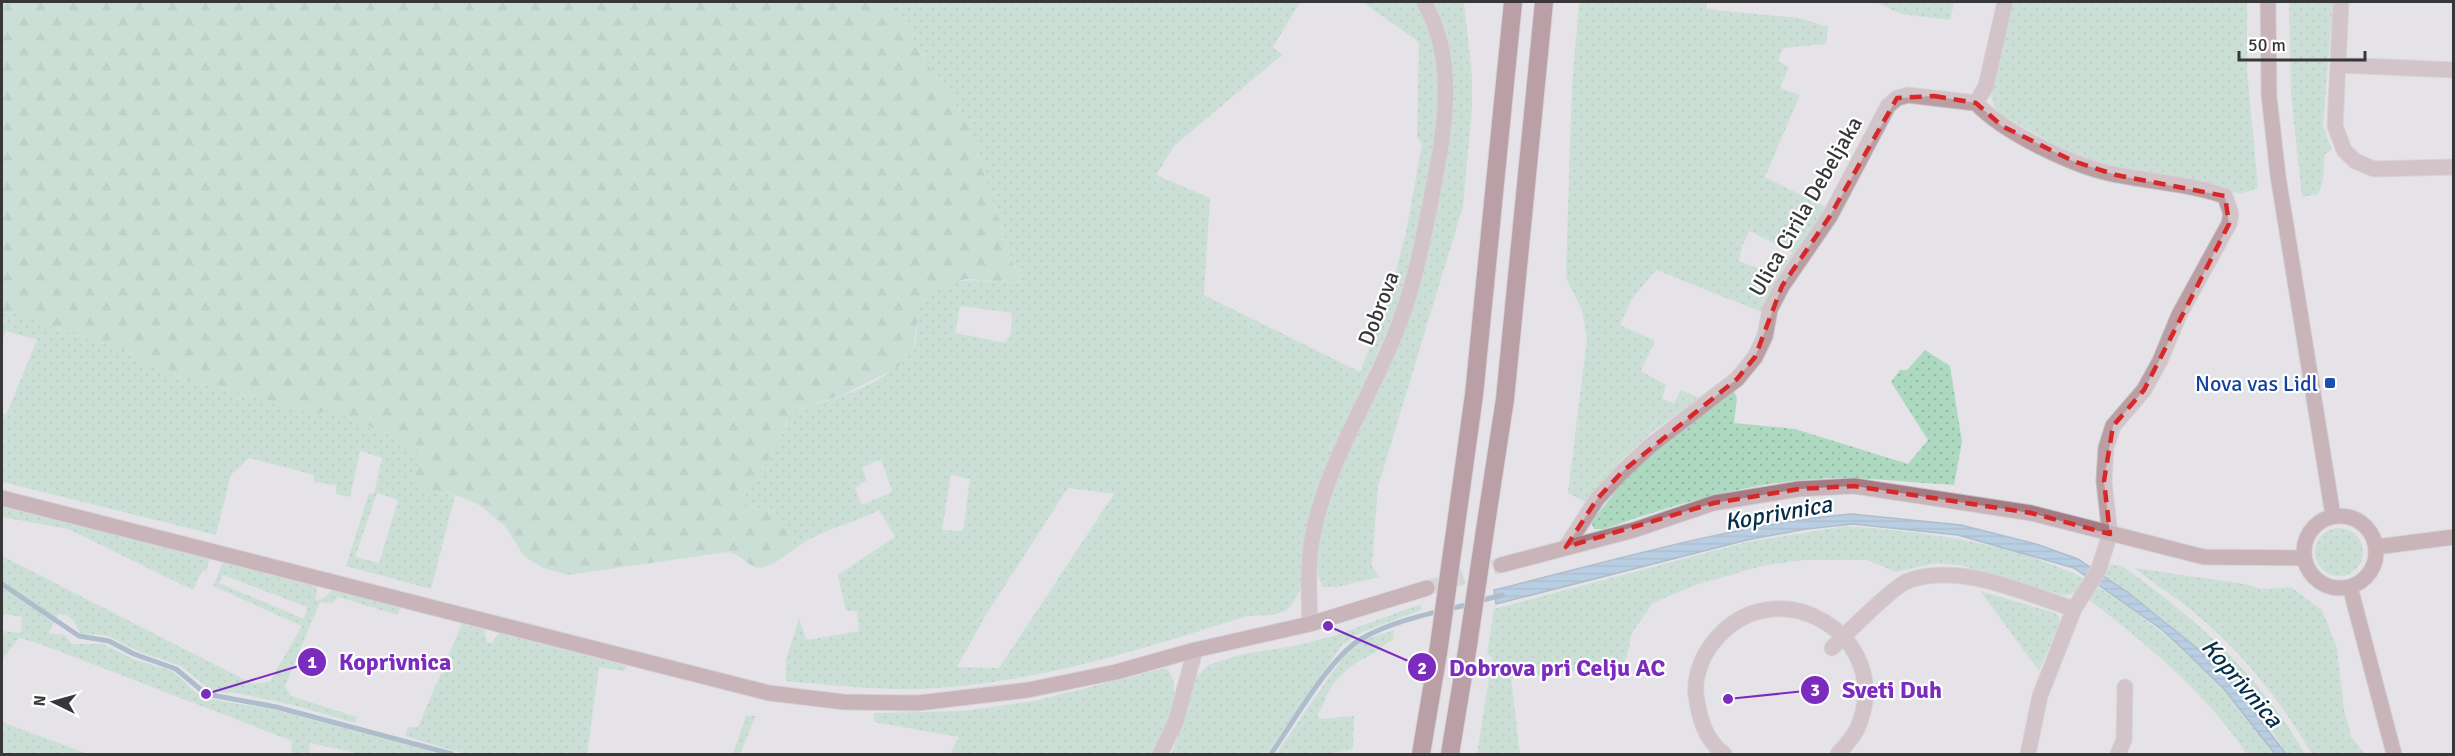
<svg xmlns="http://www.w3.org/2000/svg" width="2455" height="756" font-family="Signika,sans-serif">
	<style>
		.grass { fill: url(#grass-dots); fill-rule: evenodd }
		.forest { fill: url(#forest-firs) }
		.water { fill: url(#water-rules); stroke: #6c8eac; stroke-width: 1.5 }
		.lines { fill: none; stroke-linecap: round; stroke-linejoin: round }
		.stream { stroke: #6c8eac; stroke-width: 5 }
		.secondary-tunnel { stroke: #c2c1c4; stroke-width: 15; stroke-dasharray: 15 8; stroke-linecap: butt }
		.street-casing { stroke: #c2c1c4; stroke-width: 17 }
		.secondary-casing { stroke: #c2c1c4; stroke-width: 17 }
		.highway-casing { stroke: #c2c1c4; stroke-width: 20 }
		.street { stroke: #bb9da2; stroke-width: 15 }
		.secondary { stroke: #a57a82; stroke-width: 15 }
		.highway { stroke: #864c57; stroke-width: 18 }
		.highway-bridge-casing { stroke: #c2c1c4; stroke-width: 20; stroke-linecap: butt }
		.highway-bridge { stroke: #864c57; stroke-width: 18 }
		.marked { fill: none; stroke: #d62828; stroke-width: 4.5; stroke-dasharray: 12 8; stroke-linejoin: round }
		.transit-dot { fill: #1a4fb4; stroke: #fff; stroke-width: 2 }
		.labels { text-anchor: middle; stroke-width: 4.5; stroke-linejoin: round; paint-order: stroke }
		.street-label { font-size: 22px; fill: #373738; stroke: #fff }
		.transit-label { font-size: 22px; fill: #164399; stroke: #fff; text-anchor: end }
		.water-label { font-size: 24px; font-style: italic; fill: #052e4a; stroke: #fff }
		.leader { fill: none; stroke: #7b2cbf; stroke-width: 2 }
		.callout-dot { fill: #7b2cbf; stroke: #fff; stroke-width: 2 }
		.mark-label { font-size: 18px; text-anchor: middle; font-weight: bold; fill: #fff }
		.callout-label { font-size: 24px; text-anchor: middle; font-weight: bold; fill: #7b2cbf; stroke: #fff; stroke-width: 4.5; stroke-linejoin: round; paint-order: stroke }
	</style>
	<defs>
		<pattern id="grass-dots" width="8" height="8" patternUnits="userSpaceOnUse" patternTransform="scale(1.5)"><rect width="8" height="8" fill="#add9c1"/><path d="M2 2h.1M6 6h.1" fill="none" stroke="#95bba7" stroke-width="1.8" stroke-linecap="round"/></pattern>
		<pattern id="forest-firs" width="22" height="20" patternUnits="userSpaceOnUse" patternTransform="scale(1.5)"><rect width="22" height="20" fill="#add9c1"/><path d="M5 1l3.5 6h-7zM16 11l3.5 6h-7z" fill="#95bba7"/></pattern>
		<pattern id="water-rules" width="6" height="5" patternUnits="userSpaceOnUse" patternTransform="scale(1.5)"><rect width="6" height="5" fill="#82b4dd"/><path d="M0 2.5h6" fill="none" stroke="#6b93b4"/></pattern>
	</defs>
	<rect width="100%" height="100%" fill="#e5e3e7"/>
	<path class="grass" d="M 894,2 L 1300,2 L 1273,47 L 1282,55 L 1175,145 L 1156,175 L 1210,198 L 1204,295 L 1360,372 L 1389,296 L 1406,233 L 1422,144 L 1417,137 L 1419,42 L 1362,2 L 1421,2 L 1439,66 L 1438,132 L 1415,250 L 1398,306 L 1350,414 L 1307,531 L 1300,590 L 1294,602 L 1286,611 L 1273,615 L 1247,616 C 1140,650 1031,685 918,689 C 874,690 830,685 786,681 L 786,660 L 799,618 L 806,640 L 859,631 L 857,611 L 846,611 L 838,575 L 895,537 L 879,510 C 851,525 819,529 794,550 L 794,539 L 777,513 L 747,505 L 745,488 L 768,461 L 791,412 C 832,399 885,387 912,350 C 920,338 915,317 920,304 C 933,270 994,283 1022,283 L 1021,276 L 1012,263 L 968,123 L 920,53 ZM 960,306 L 1012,313 L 1011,333 L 1005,343 L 955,333 ZM 881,459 L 892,492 L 862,505 L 855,488 L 867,480 L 862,468 ZM 951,475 L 970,479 L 963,531 L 942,530 ZM 1068,488 L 1114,494 L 999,668 L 957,667 L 987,613 Z
		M 1434,2 L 1464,2 L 1472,75 L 1472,109 L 1463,206 L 1378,487 L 1372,566 L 1379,577 L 1337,587 L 1323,587 C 1291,542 1406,336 1422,277 C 1429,253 1432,227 1437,201 C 1451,133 1467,67 1434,2 Z
		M 1579,2 L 1707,2 L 1707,9 L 1799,18 L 1828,27 L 1826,44 L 1783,48 L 1778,61 L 1789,67 L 1780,88 L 1800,95 L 1765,177 L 1828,208 L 1764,313 L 1656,270 L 1632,299 L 1620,325 L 1655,341 L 1641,371 L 1666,385 L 1662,399 L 1674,403 L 1681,390 L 1700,398 L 1651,433 L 1620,461 L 1585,502 L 1568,493 L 1587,338 L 1582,310 L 1567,280 L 1566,272 L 1572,85 ZM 1750,231 L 1793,253 L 1773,274 L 1739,261 L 1742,246 Z
		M 1875,2 L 1954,2 L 1950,20 L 1901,14 Z
		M 2013,2 L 2247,2 L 2247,71 L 2258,188 L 2240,194 L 2167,175 L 2118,170 L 2076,156 L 1996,112 L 1991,96 Z
		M 2289,2 L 2333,2 L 2323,126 L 2332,150 L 2325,154 C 2323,169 2325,181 2318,194 L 2302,197 L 2291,95 Z
		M 2,312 L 19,313 L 42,324 L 130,352 L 162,372 L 316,414 L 329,410 L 401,439 L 420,455 L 432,489 L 455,496 L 431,589 L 346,566 L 369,493 L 374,494 L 382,458 L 360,451 L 350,497 L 336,494 L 336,485 L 314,482 L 314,475 L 249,458 L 231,475 L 216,535 L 2,482 L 2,414 L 6,415 L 37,340 L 6,331 L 2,341 ZM 377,493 L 398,500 L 379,563 L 355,557 Z
		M 1925,350 L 1950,366 L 1962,442 L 1954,485 C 1919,483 1884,479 1849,478 C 1766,477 1681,502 1604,529 L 1594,529 L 1591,522 L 1634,469 L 1733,390 L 1737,398 L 1734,423 L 1795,429 L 1908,464 L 1928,440 L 1891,382 L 1900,370 L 1907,370 Z
		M 2,507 L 68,520 L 210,559 L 206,571 L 202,571 L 193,590 L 68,529 L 2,517 Z
		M 1846,526 C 1927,532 2010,542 2083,578 L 2076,592 L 2065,596 L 1963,566 L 1936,563 L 1896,572 L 1867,560 L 1803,560 L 1762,566 L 1696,585 L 1653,603 L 1632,633 L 1627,656 L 1623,665 L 1511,678 L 1520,754 L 1477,754 L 1492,658 L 1487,654 L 1494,609 L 1747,542 Z
		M2315 552a24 24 0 1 1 48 0a24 24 0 1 1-48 0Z
		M 2,556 L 253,684 L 270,681 L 302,626 L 213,586 L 223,562 L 317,586 L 316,600 L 323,598 L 332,590 L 401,607 L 397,615 L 339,597 L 332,603 L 320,602 L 285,686 L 291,696 L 357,717 L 355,723 L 297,706 L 237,693 L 219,692 L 209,689 L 181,666 L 140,652 L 108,636 L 80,633 C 75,623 71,614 59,614 L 48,633 L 65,635 L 72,644 L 103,644 L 135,660 L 173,671 L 196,693 L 210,699 L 275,710 L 442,754 L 361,754 L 310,743 L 309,754 L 291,754 L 292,741 L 43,645 L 19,638 L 2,660 ZM 223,575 L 307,607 L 304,619 L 219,583 ZM 4,614 L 22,617 L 21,633 L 2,631 Z
		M 2110,564 L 2122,566 C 2197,619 2259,674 2305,754 L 2286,754 C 2248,682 2168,620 2102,575 Z
		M 2134,568 L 2245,584 L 2261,589 L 2291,587 L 2322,610 L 2337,648 L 2344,709 L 2351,736 L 2365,754 L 2312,754 C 2282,703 2243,653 2197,615 C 2177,598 2155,584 2134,568 Z
		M 2096,586 C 2170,632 2224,683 2275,754 L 2247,754 C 2204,691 2148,645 2088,599 Z
		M 1980,591 L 2055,613 L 2060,618 L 2059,625 L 2039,671 Z
		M 1421,604 L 1421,610 L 1362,632 L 1342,645 L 1267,754 L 1171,754 L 1188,709 L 1194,679 L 1208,665 L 1243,654 L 1294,646 L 1334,636 Z
		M 462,624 L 484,629 L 487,642 L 492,643 L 499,633 L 627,666 L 624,671 L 599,667 L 587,754 L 464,754 L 405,736 L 408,727 L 418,727 Z
		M 1394,630 L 1393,640 C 1384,643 1381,649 1374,653 C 1353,664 1341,671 1328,693 C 1324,700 1324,707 1318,713 L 1319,719 L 1354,716 L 1353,749 L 1329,754 L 1276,754 L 1348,650 L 1366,639 Z
		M 1166,668 C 1188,691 1162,732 1150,754 L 950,754 L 959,737 L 874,722 L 874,713 L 963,711 L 1034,701 Z
		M 746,716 L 756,716 L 740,754 L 733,754 Z
		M 2,722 L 88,754 L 2,754 Z"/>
	<path class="forest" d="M 2,2 L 894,2 L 920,53 L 968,123 L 1012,263 L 1021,276 L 1022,283 L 966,279 L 934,289 L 920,303 L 913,349 L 897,368 L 842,395 L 791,412 L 768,461 L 745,488 L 747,505 L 777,513 L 789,527 L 794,539 L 794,550 C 781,557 763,576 748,563 C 740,557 737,554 727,552 L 569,575 L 543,568 L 524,556 L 505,526 L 479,505 L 462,497 L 413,485 L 420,455 L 401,439 L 329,410 L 316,414 L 162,372 L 130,352 L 42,324 L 19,313 L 2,312 Z"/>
	<path class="water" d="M 1851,514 L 1961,525 L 2036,544 L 2078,559 L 2130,594 L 2198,649 L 2230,680 L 2286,754 L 2275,754 L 2224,689 L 2186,652 L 2161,629 L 2074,568 L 1958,535 L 1853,524 L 1806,529 L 1747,540 L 1496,604 L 1494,590 C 1612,561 1730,525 1851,514 Z"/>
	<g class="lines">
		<path class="stream" d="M 2,584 L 79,636 L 109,641 L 134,654 L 176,669 L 206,694 L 276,707 L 452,754
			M 1479,601 L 1502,595
			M 1271,754 C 1292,724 1330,657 1361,639 C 1394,620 1434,613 1470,604"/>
		<path class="secondary-tunnel" d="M 1427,588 L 1501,565"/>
		<defs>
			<path id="street" d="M 2005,2 L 1986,86 L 1976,103 C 2004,133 2077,168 2118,175 C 2154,182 2190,184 2225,196 L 2231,214 L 2229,224 L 2179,315 L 2160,361 L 2144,390 L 2113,426 L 2106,448 L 2104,481 L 2110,534 L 2098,571 L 2074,609 L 2040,696 L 2028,754
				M 2341,2 L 2335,126 L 2344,150 L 2355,161 L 2374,169 L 2454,167
				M 2339,65 L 2454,70
				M 1566,547 L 1597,499 L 1623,471 L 1650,446 L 1737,379 L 1755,357 L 1765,336 L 1770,309 L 1782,286 L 1830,216 L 1888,106 L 1897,98 L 1908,95 L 1976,103
				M 1310,624 C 1309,594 1307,563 1313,534 C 1328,459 1373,394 1399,324 C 1414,285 1422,245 1430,205 C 1443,137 1460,65 1424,2
				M 1832,648 C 1844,636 1895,585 1908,581 C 1961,562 2023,593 2074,609
				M 1160,754 L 1176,721 L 1195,650
				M 1724,754 C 1705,740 1699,717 1696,695 C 1694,677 1702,657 1712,644 C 1774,562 1899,637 1857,729 C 1853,738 1844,747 1838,754
				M 2118,754 L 2124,740 L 2125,687"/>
			<path id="secondary" d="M 2268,2 L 2269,96 L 2278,176 L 2333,516
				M 2,498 L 769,693 L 844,702 L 918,703 L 1028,690 L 1116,672 L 1195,650 L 1310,624 L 1427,588
				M2304 552a36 36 0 1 1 72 0a36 36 0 1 1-72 0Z
				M 2376,547 L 2454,537
				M 1501,565 L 1634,530 L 1714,503 L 1799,489 L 1854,486 L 2031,513 L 2204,557 L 2304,558
				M 2350,587 L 2394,754"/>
			<path id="highway" d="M 1485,530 L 1505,399 L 1544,2
				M 1454,539 L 1474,395 L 1513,2
				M 1421,754 L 1438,653
				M 1450,754 L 1468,645"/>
		</defs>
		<use href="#street" class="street-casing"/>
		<use href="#secondary" class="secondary-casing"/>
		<use href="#highway" class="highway-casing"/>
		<use href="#street" class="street"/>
		<use href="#secondary" class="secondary"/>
		<use href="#highway" class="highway"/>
		<defs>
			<path id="highway-bridge" d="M 1468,645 L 1485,530
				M 1438,653 L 1454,539"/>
		</defs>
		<use href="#highway-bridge" class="highway-bridge-casing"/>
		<use href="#highway-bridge" class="highway-bridge"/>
	</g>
	<path d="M0 0H2455V756H0ZM 1934,96 L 1976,103 L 2002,126 L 2073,161 L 2116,175 L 2225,196 L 2229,224 L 2144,390 L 2113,426 L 2104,481 L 2110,534 L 2031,513 L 1854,486 L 1799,489 L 1714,503 L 1566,547 L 1597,499 L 1623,471 L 1737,379 L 1755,357 L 1782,286 L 1830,216 L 1897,98 Z" fill="#e5e3e7" fill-opacity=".55" fill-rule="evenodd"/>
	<path class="marked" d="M 1934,96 L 1976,103 L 2002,126 L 2073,161 L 2116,175 L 2225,196 L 2229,224 L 2144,390 L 2113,426 L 2104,481 L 2110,534 L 2031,513 L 1854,486 L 1799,489 L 1714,503 L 1566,547 L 1597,499 L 1623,471 L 1737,379 L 1755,357 L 1782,286 L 1830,216 L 1897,98 Z"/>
	<rect class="transit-dot" x="2324" y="377" width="12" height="12" rx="3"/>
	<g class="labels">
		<g class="street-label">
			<text transform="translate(1805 206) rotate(-60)" y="8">Ulica Cirila Debeljaka</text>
			<text transform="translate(1378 308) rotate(-69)" y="8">Dobrova</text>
		</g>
		<g class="transit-label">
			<text x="2318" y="391">Nova vas Lidl</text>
		</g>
		<g class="water-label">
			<text transform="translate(1778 513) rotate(-10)" y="8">Koprivnica</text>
			<text transform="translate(2242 683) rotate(49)" y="8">Koprivnica</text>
		</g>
	</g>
	<path class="leader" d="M206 694L312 662M1328 626L1422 667M1728 699L1815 690"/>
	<g class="callout-dot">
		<circle cx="206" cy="694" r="6"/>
		<circle cx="1328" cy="626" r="6"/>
		<circle cx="1728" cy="699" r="6"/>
		<circle cx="312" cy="662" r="15"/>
		<circle cx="1422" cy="667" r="15"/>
		<circle cx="1815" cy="690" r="15"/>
	</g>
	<g class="mark-label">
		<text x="312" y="668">1</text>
		<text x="1422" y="674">2</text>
		<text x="1815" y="696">3</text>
	</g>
	<g class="callout-label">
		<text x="395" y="670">Koprivnica</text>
		<text x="1557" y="676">Dobrova pri Celju AC</text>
		<text x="1892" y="698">Sveti Duh</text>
	</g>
	<rect width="2455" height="756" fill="none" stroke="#373738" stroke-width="6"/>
	<g transform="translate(54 702) rotate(275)" stroke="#ffffff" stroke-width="4.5" paint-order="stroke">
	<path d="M0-4.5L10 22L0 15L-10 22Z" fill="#373738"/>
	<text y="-9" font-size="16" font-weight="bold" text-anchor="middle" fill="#373738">N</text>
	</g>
	<path d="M2239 51v9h126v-9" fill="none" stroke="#373738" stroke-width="3"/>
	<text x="2248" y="51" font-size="18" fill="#373738" stroke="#ffffff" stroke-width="4.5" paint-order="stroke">50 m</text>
</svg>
